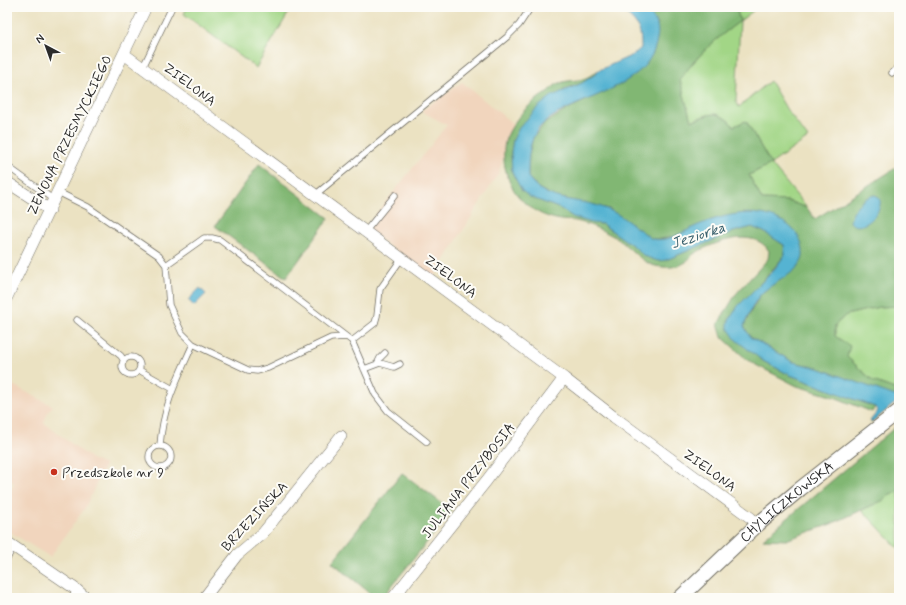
<svg xmlns="http://www.w3.org/2000/svg" width="906" height="605" font-family="Mynerve,sans-serif">
	<style>
		.built { fill: #f1d5bd }
		.green { fill: #a2d686; stroke: #668058 }
		.forest { fill: #81b773; stroke: #56714f }
		.water { fill: #54b3d2; stroke: #406f7e }
		.lines { fill: none; stroke-linecap: round; stroke-linejoin: round }
		.service-casing { stroke: #6e6b60; stroke-width: 7 }
		.minor-casing { stroke: #6e6b60; stroke-width: 12 }
		.tertiary-casing { stroke: #6e6b60; stroke-width: 16 }
		.service { stroke: #fff; stroke-width: 5.5 }
		.minor { stroke: #fff; stroke-width: 11 }
		.tertiary { stroke: #fff; stroke-width: 14 }
		.poi-dot { fill: #c8321e; stroke: #fdfcf7; stroke-width: 1.5 }
		.labels { text-anchor: middle; stroke-width: 4; stroke-linejoin: round; paint-order: stroke }
		.street-label { font-size: 14px; fill: #2b2b2b; stroke: #fdfcf7 }
		.poi-label { font-size: 14px; fill: #2b2b2b; stroke: #fdfcf7; text-anchor: start }
		.water-label { font-size: 15px; font-style: italic; fill: #3b616e; stroke: #fdfcf7 }
	</style>
	<rect width="100%" height="100%" fill="#fdfcf7"/>
	<filter id="ink" filterUnits="userSpaceOnUse"><feTurbulence type="fractalNoise" baseFrequency=".025" numOctaves="2"/><feDisplacementMap in="SourceGraphic" scale="8" xChannelSelector="R" yChannelSelector="G"/><feConvolveMatrix kernelMatrix="1 2 1 2 8 2 1 2 1" color-interpolation-filters="sRGB"/></filter>
	<filter id="wash" filterUnits="userSpaceOnUse"><feTurbulence type="fractalNoise" baseFrequency=".012" numOctaves="4" result="noise"/><feDisplacementMap in="SourceGraphic" scale="16" xChannelSelector="R" yChannelSelector="G"/><feGaussianBlur stdDeviation="0.9" result="paint"/><feColorMatrix in="noise" values="0 0 0 0 0 0 0 0 0 0 0 0 0 0 0 0 0 1.4 0 .05"/><feComposite in="paint" operator="in"/></filter>
	<g filter="url(#wash)">
		<rect width="100%" height="100%" fill="#ebe2c2"/>
		<path class="built" d="M 462,82 L 513,124 L 505,141 L 504,154 L 499,172 L 433,279 L 365,228 L 447,125 L 421,111 Z
			M 7,382 L 53,406 L 48,411 L 44,423 L 93,460 L 105,465 L 85,508 L 50,557 L 7,530 L 7,498 L 14,483 L 7,479 Z"/>
		<path class="green" d="M 187,7 L 292,7 L 256,68 L 184,14 Z
			M 742,7 L 758,7 L 740,21 L 736,101 L 739,107 L 770,81 L 787,110 L 808,138 L 771,164 L 807,208 L 788,201 L 762,200 L 749,175 L 771,164 L 746,121 L 734,126 C 717,109 712,113 691,121 L 680,80 C 695,57 718,37 740,21 L 737,11 Z
			M 899,306 L 899,389 L 897,390 L 873,381 L 847,357 L 835,336 L 835,325 L 846,315 L 879,307 Z
			M 897,492 L 899,493 L 899,549 L 862,510 L 884,500 L 890,494 Z"/>
		<path class="forest" d="M 643,7 L 742,7 L 737,11 L 740,21 C 718,37 695,57 680,80 L 691,121 C 713,114 715,108 734,126 L 746,121 L 771,164 L 749,175 L 762,200 L 788,201 L 807,208 L 815,219 L 899,166 L 899,306 L 879,307 L 846,315 L 835,325 L 835,336 L 850,346 L 847,357 L 873,381 L 897,390 L 895,397 L 818,368 L 793,362 L 750,337 L 744,326 L 750,313 L 761,294 L 803,257 L 744,213 L 712,220 L 675,236 L 661,239 L 652,239 L 609,209 L 553,196 L 538,188 L 528,177 L 529,154 L 533,138 L 544,124 L 568,109 L 618,85 L 658,24 Z
			M 597,71 L 597,73 L 582,83 L 565,89 L 513,140 L 511,152 L 512,172 L 522,191 L 530,197 L 561,209 L 573,217 L 592,223 L 602,224 L 635,247 L 644,256 L 666,260 L 733,232 L 752,227 L 764,232 L 784,245 L 785,255 L 728,321 L 763,361 L 790,375 L 875,407 L 872,412 L 834,397 L 797,386 L 754,364 L 744,357 L 722,337 L 718,324 L 736,294 L 768,259 L 769,251 C 754,226 711,243 692,255 C 690,257 689,260 686,262 C 680,266 671,268 663,267 C 642,267 630,245 613,236 C 602,230 589,224 576,221 C 572,220 566,221 561,220 C 535,216 512,198 506,171 C 503,162 503,147 506,138 C 517,115 527,106 547,92 C 551,89 556,84 560,83 C 567,80 576,81 584,79 C 588,77 593,74 597,71 Z
			M 259,164 L 329,218 L 286,278 L 215,226 Z
			M 899,424 L 899,493 L 897,492 L 890,494 L 884,500 L 831,524 L 786,540 L 763,539 Z
			M 402,473 L 452,511 L 382,598 L 376,598 L 332,562 Z"/>
		<path class="water" d="M 624,7 L 643,7 C 656,20 661,25 656,44 C 645,90 576,96 544,123 C 528,137 528,158 528,177 C 531,181 535,185 538,188 C 558,203 585,199 607,209 C 620,214 632,225 643,232 C 646,234 649,238 653,239 C 668,242 683,232 696,226 C 724,214 761,205 788,225 C 798,233 804,243 803,256 C 801,273 772,282 761,294 C 754,302 748,315 744,326 L 750,337 L 793,362 L 818,368 L 895,396 L 899,395 L 899,400 L 872,422 L 870,421 L 878,411 L 875,407 L 790,375 L 763,361 L 736,340 L 728,328 L 728,322 L 738,306 L 772,272 L 785,255 L 784,245 L 764,232 L 752,227 L 733,232 L 666,260 L 658,261 L 644,256 L 635,247 L 602,224 L 592,223 L 573,217 L 561,209 L 530,197 L 522,191 L 512,172 L 511,152 L 513,140 L 519,128 L 538,107 L 552,96 L 582,83 L 597,73 L 597,71 L 633,55 L 641,48 C 641,41 641,32 637,26 C 633,19 625,15 624,7 Z
			M 875,195 L 879,197 C 886,212 860,235 850,222 C 852,210 863,197 875,195 Z
			M 200,288 L 206,294 L 194,306 L 188,300 Z"/>
	</g>
	<g filter="url(#ink)">
		<g class="lines">
			<defs>
				<path id="service" d="M 143,67 L 172,7
					M 892,73 L 899,67
					M 7,166 L 54,200
					M 58,192 L 88,207 L 159,256 L 166,265 L 169,305 L 182,333 L 193,344 L 248,370 L 257,371 L 268,368 L 331,338 L 346,337
					M 315,195 L 507,37 L 519,25 L 531,7
					M 365,232 L 395,195
					M 166,265 L 204,238 L 212,238 L 220,240 L 352,341 L 375,394 L 388,411 L 427,442
					M 77,320 L 121,356 L 124,361
					M 352,341 L 375,323 L 377,316 L 380,289 L 402,258
					M122 366a9 9 0 1 1 18 0a9 9 0 1 1-18 0Z
					M 377,364 L 380,358 L 385,353
					M 364,369 L 380,363 L 394,367 L 400,364
					M 139,370 L 173,389
					M 160,445 C 163,406 177,380 193,344
					M149 457a11 11 0 1 1 22 0a11 11 0 1 1-22 0Z
					M 7,559 L 14,545
					M 71,598 L 77,590"/>
				<path id="minor" d="M 124,54 L 564,378 L 614,417 L 751,518 L 757,525
					M 7,182 L 50,210
					M 7,297 L 146,7
					M 7,542 L 77,590 L 86,598
					M 204,598 L 237,555 L 263,533 L 341,436
					M 393,598 L 487,480 L 564,378"/>
				<g id="tertiary">
					<path id="s1" d="M 680,598 L 757,525 L 800,489 L 899,411"/>
				</g>
			</defs>
			<use href="#service" class="service-casing"/>
			<use href="#minor" class="minor-casing"/>
			<use href="#tertiary" class="tertiary-casing"/>
			<use href="#service" class="service"/>
			<use href="#minor" class="minor"/>
			<use href="#tertiary" class="tertiary"/>
		</g>
	</g>
	<circle class="poi-dot" cx="54" cy="472" r="4"/>
	<g class="labels">
		<g class="street-label">
			<text transform="translate(190 84) rotate(37)" y="5">ZIELONA</text>
			<text transform="translate(69 135) rotate(-64)" y="5">ZENONA PRZESMYCKIEGO</text>
			<text transform="translate(451 276) rotate(37)" y="5">ZIELONA</text>
			<text transform="translate(710 470) rotate(36)" y="5">ZIELONA</text>
			<text transform="translate(468 480) rotate(-52)" y="5">JULIANA PRZYBOSIA</text>
			<text dy="5" stroke="none"><textPath href="#s1" startOffset="144">CHYLICZKOWSKA</textPath></text>
			<text transform="translate(254 516) rotate(-47)" y="5">BRZEZIŃSKA</text>
		</g>
		<g class="poi-label">
			<text x="62" y="477">Przedszkole nr 9</text>
		</g>
		<g class="water-label">
			<text transform="translate(698 235) rotate(-18)" y="5">Jeziorka</text>
		</g>
	</g>
	<rect width="906" height="605" fill="none" stroke="#fdfcf7" stroke-width="24"/>
	<g transform="translate(46 46) rotate(319)" stroke="#fdfcf7" stroke-width="3" paint-order="stroke">
	<path d="M0-3L7 15L0 10L-7 15Z" fill="#2b2b2b"/>
	<text y="-6" font-size="11" font-weight="bold" text-anchor="middle" fill="#2b2b2b">N</text>
	</g>
</svg>
